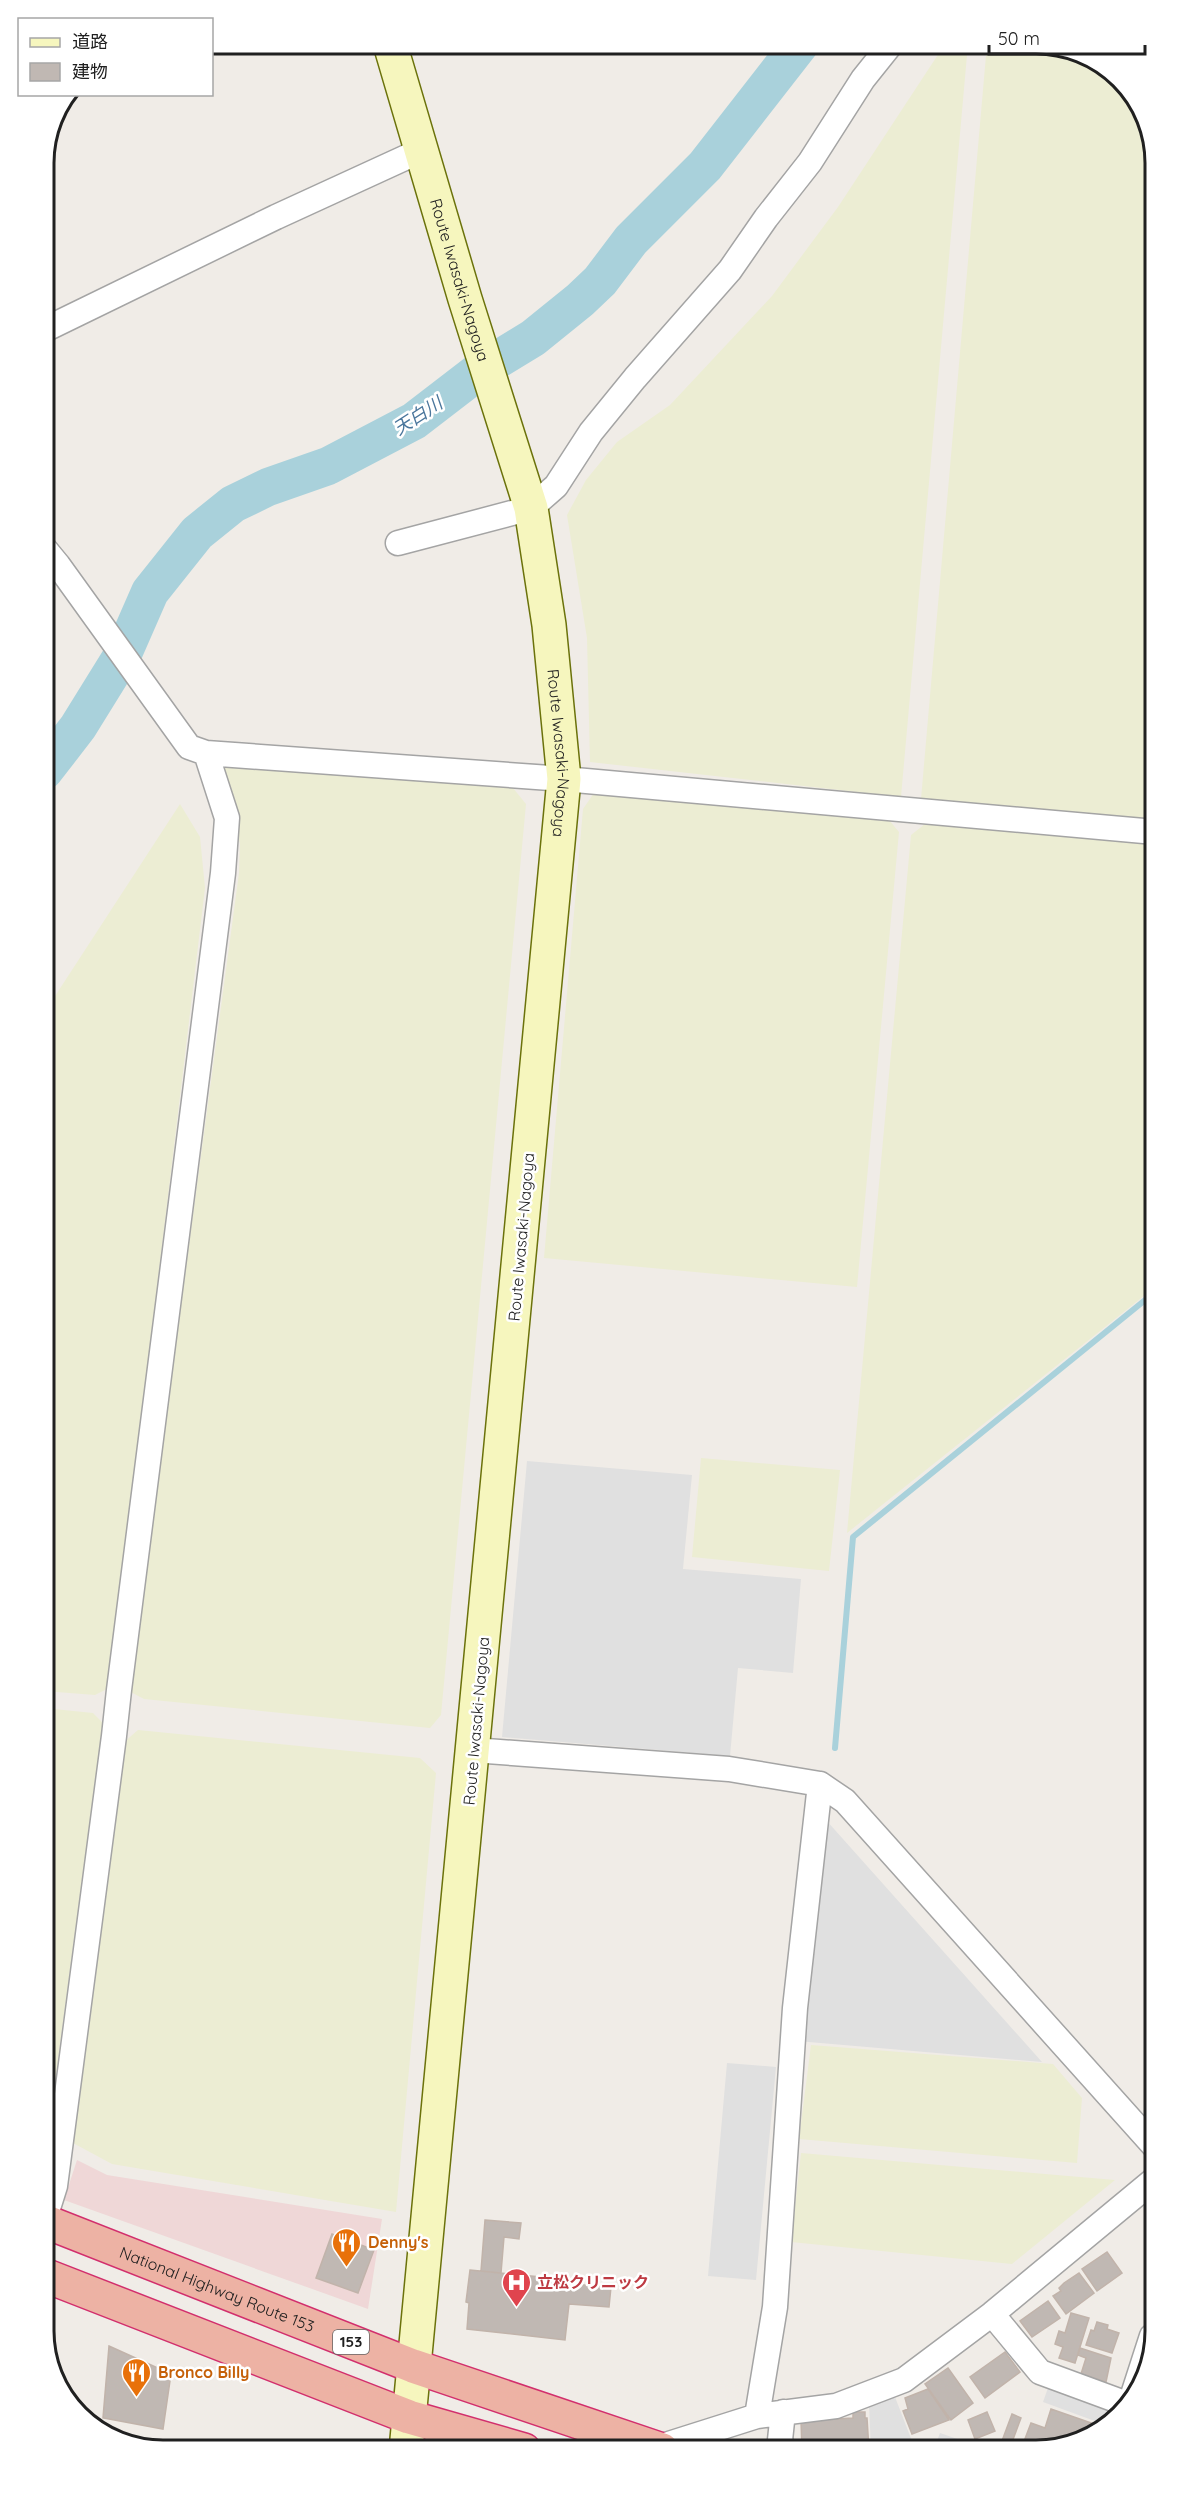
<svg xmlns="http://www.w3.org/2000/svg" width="1199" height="2494" font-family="Quicksand,'Noto Sans JP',sans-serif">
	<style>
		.commercial { fill: #efd7d7 }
		.farmland { fill: #ecedd3 }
		.parking { fill: #e0e0e0 }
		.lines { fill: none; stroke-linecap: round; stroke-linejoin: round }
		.stream { stroke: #a9d1db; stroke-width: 6 }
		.river { stroke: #a9d1db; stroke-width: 38 }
		.building { fill: #c0b8b3; stroke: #c1b3aa; stroke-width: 1.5 }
		.minor-casing { stroke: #a4a4a4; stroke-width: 27 }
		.secondary-casing { stroke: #6b720b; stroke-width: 36 }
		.trunk-casing { stroke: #d22f6d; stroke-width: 36 }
		.minor { stroke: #fff; stroke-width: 24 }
		.secondary { stroke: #f6f6be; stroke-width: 33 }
		.trunk { stroke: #edb2a4; stroke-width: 33 }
		.labels { text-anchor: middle; stroke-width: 5; stroke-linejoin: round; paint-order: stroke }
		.shield { fill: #fff; stroke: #636363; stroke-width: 1.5 }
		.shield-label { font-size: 15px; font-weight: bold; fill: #202020 }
		.street-label { font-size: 16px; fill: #202020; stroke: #fff }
		.food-label { font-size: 16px; font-weight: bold; fill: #c56008; stroke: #fff; text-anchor: start }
		.health-label { font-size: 16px; font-weight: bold; fill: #be3a42; stroke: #fff; text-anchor: start }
		.water-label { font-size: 18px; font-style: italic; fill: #4a769c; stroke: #fff }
		.rim { fill: none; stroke: #202020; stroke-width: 3 }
	</style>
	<rect width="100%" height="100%" fill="#f0ece7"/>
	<path class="commercial" d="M 77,2160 L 107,2175 L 382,2219 L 368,2309 L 64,2200 Z"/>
	<path class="farmland" d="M 945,44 L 968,44 L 901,797 L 590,762 L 587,638 L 567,515 L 586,480 L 617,442 L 670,405 L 772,296 L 838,207 Z
		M 987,44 L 1044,44 L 1108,68 L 1147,118 L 1155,163 L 1155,820 L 921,799 Z
		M 224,762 L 513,788 L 526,804 L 441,1715 L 430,1728 L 144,1699 L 129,1691 L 239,873 L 240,844 L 233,812 L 218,769 Z
		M 594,793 L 889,820 L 899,832 L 857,1287 L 544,1258 L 583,809 Z
		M 180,804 L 200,837 L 205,888 L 109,1688 L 95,1695 L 44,1691 L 44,1013 Z
		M 925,824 L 1155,845 L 1155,1287 L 847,1533 L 911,835 Z
		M 701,1458 L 840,1470 L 829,1571 L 692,1557 Z
		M 44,1708 L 93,1713 L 103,1723 L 44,2164 Z
		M 138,1730 L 420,1758 L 436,1773 L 396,2212 L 112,2164 L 73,2143 L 123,1743 Z
		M 811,2045 L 1053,2064 L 1082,2098 L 1077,2163 L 799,2139 Z
		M 801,2153 L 1115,2180 L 1012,2264 L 791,2242 Z"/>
	<path class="parking" d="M 527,1461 L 692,1475 L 683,1569 L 801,1579 L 793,1673 L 738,1668 L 730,1756 L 502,1737 Z
		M 818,1811 L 1042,2062 L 797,2041 Z
		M 727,2063 L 776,2067 L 756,2280 L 708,2276 Z
		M 1049,2385 L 1113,2408 L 1109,2419 L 1103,2424 L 1043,2402 Z
		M 895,2397 L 912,2441 L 928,2446 L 931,2439 L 937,2441 L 940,2433 L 989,2450 L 871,2450 L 869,2405 Z"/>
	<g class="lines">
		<path class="stream" d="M 835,1748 L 853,1537 L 1155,1292"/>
		<path class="river" d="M 44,771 L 78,727 L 122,656 L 150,592 L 197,533 L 233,504 L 268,487 L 328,466 L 414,421 L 479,371 L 533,338 L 580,300 L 600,281 L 631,240 L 705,166 L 800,44"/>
	</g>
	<path class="building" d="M 485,2220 L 521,2223 L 519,2239 L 504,2237 L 501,2273 L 481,2271 Z
		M 332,2234 L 374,2250 L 358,2293 L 316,2278 Z
		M 1107,2252 L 1122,2273 L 1097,2291 L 1082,2269 Z
		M 470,2270 L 571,2280 L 571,2284 L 611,2287 L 609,2307 L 569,2304 L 565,2340 L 467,2329 L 469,2303 L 466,2302 Z
		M 1079,2273 L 1094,2293 L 1066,2314 L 1053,2296 L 1061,2291 L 1059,2288 L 1064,2283 Z
		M 1048,2301 L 1060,2318 L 1032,2337 L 1020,2321 Z
		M 1071,2313 L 1089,2318 L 1075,2363 L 1059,2358 L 1063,2347 L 1055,2344 L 1059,2331 L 1065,2333 Z
		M 1097,2322 L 1108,2325 L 1107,2329 L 1119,2333 L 1112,2353 L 1086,2345 L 1091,2330 L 1094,2331 Z
		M 109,2346 L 171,2374 L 163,2429 L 103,2418 Z
		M 1080,2348 L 1111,2358 L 1106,2382 L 1081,2374 L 1086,2358 L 1078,2355 Z
		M 1005,2352 L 1020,2372 L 985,2398 L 970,2377 Z
		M 948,2368 L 973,2403 L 951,2420 L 925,2384 Z
		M 928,2389 L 949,2420 L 912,2434 L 903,2411 L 908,2409 L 905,2398 Z
		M 1051,2409 L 1100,2426 L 1081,2442 L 1039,2450 L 1023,2444 L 1031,2423 L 1045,2428 Z
		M 853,2412 L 865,2412 L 865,2418 L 867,2418 L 869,2450 L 802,2450 L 801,2421 L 853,2418 Z
		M 987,2412 L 995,2431 L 975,2439 L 968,2420 Z
		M 1012,2414 L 1021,2418 L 1009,2450 L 1003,2450 L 999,2449 Z"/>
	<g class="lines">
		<defs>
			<path id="minor" d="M 44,330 L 276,217 L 422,150
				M 398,543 L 531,508 L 556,486 L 591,432 L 635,378 L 730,270 L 766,218 L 810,162 L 863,79 L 891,44
				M 44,548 L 58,565 L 189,747 L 206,753 L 564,779 L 1155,832
				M 473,1750 L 729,1769 L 820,1784 L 845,1801 L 1155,2147
				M 44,2221 L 55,2186 L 114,1736 L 119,1690 L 223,873 L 227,818 L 206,753
				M 992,2314 L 1040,2372 L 1127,2404
				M 1131,2401 L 1152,2336 L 1155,2334
				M 783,2412 L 780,2440 L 784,2450
				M 757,2416 L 775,2307 L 795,2008 L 820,1784
				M 656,2448 L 757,2416 L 836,2406 L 904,2380 L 992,2314 L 1155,2179"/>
			<g id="secondary">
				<path id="s1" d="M 390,44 L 465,299 L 531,508 L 549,625 L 564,779 L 406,2450"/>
			</g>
			<g id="trunk">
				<path id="s2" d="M 44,2221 L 413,2366 L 662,2450"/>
				<path d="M 44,2275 L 409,2417 L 524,2450"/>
			</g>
		</defs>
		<use href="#minor" class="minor-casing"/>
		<use href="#secondary" class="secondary-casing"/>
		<use href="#trunk" class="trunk-casing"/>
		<use href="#minor" class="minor"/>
		<use href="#secondary" class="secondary"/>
		<use href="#trunk" class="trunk"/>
	</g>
	<defs>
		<symbol id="restaurant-pin" viewBox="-11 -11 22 30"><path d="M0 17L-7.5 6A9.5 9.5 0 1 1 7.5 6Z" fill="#e8710a" stroke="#fff"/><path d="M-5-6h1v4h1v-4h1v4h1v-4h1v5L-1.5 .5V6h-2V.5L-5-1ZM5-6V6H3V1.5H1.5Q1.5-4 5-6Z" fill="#fff"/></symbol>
		<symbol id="hospital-pin" viewBox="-11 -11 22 30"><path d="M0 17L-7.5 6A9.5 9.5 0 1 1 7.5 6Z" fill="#e0444e" stroke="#fff"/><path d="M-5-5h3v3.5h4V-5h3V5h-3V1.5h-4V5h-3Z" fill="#fff"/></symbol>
	</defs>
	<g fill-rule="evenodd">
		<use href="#restaurant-pin" x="330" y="2226" width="33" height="45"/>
		<use href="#hospital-pin" x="500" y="2266" width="33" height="45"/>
		<use href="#restaurant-pin" x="120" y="2356" width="33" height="45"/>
	</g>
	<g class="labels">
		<rect class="shield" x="333" y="2330" width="36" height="24" rx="4.5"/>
		<g class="shield-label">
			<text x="351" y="2347">153</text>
		</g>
		<g class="street-label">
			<text dy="6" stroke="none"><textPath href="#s1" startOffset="246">Route Iwasaki-Nagoya</textPath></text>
			<text dy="6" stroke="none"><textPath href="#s1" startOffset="732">Route Iwasaki-Nagoya</textPath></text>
			<text transform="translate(521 1237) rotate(-85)" y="6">Route Iwasaki-Nagoya</text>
			<text transform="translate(476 1721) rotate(-85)" y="6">Route Iwasaki-Nagoya</text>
			<text dy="6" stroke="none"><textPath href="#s2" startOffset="186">National Highway Route 153</textPath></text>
		</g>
		<g class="food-label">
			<text x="368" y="2248">Denny's</text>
			<text x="158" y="2378">Bronco Billy</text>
		</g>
		<g class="health-label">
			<text x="537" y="2288">立松クリニック</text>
		</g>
		<g class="water-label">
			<text transform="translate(418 416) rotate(-33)" y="6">天白川</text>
		</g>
	</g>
	<path d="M0 0H1199V2494H0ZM163 54H1036A109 109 0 0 1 1145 163V2331A109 109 0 0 1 1036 2440H163A109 109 0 0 1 54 2331V163A109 109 0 0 1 163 54Z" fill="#fff" fill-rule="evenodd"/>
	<path class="rim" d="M163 54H1036A109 109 0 0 1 1145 163V2331A109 109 0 0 1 1036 2440H163A109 109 0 0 1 54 2331V163A109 109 0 0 1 163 54Z"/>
	<rect x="18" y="18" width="195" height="78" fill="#ffffff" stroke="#a6a6a6" stroke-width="1.5"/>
	<rect x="30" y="38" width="30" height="9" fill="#f6f6be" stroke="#a6a6a6" stroke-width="1.5"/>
	<text x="72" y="48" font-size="18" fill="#202020">道路</text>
	<rect x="30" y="63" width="30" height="18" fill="#c0b8b3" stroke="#a6a6a6" stroke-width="1.5"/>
	<text x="72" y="78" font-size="18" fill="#202020">建物</text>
	<path d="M989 45v9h156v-9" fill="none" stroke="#202020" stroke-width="3"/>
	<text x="998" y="45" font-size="18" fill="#202020" stroke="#ffffff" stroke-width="4.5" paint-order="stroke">50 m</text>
</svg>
